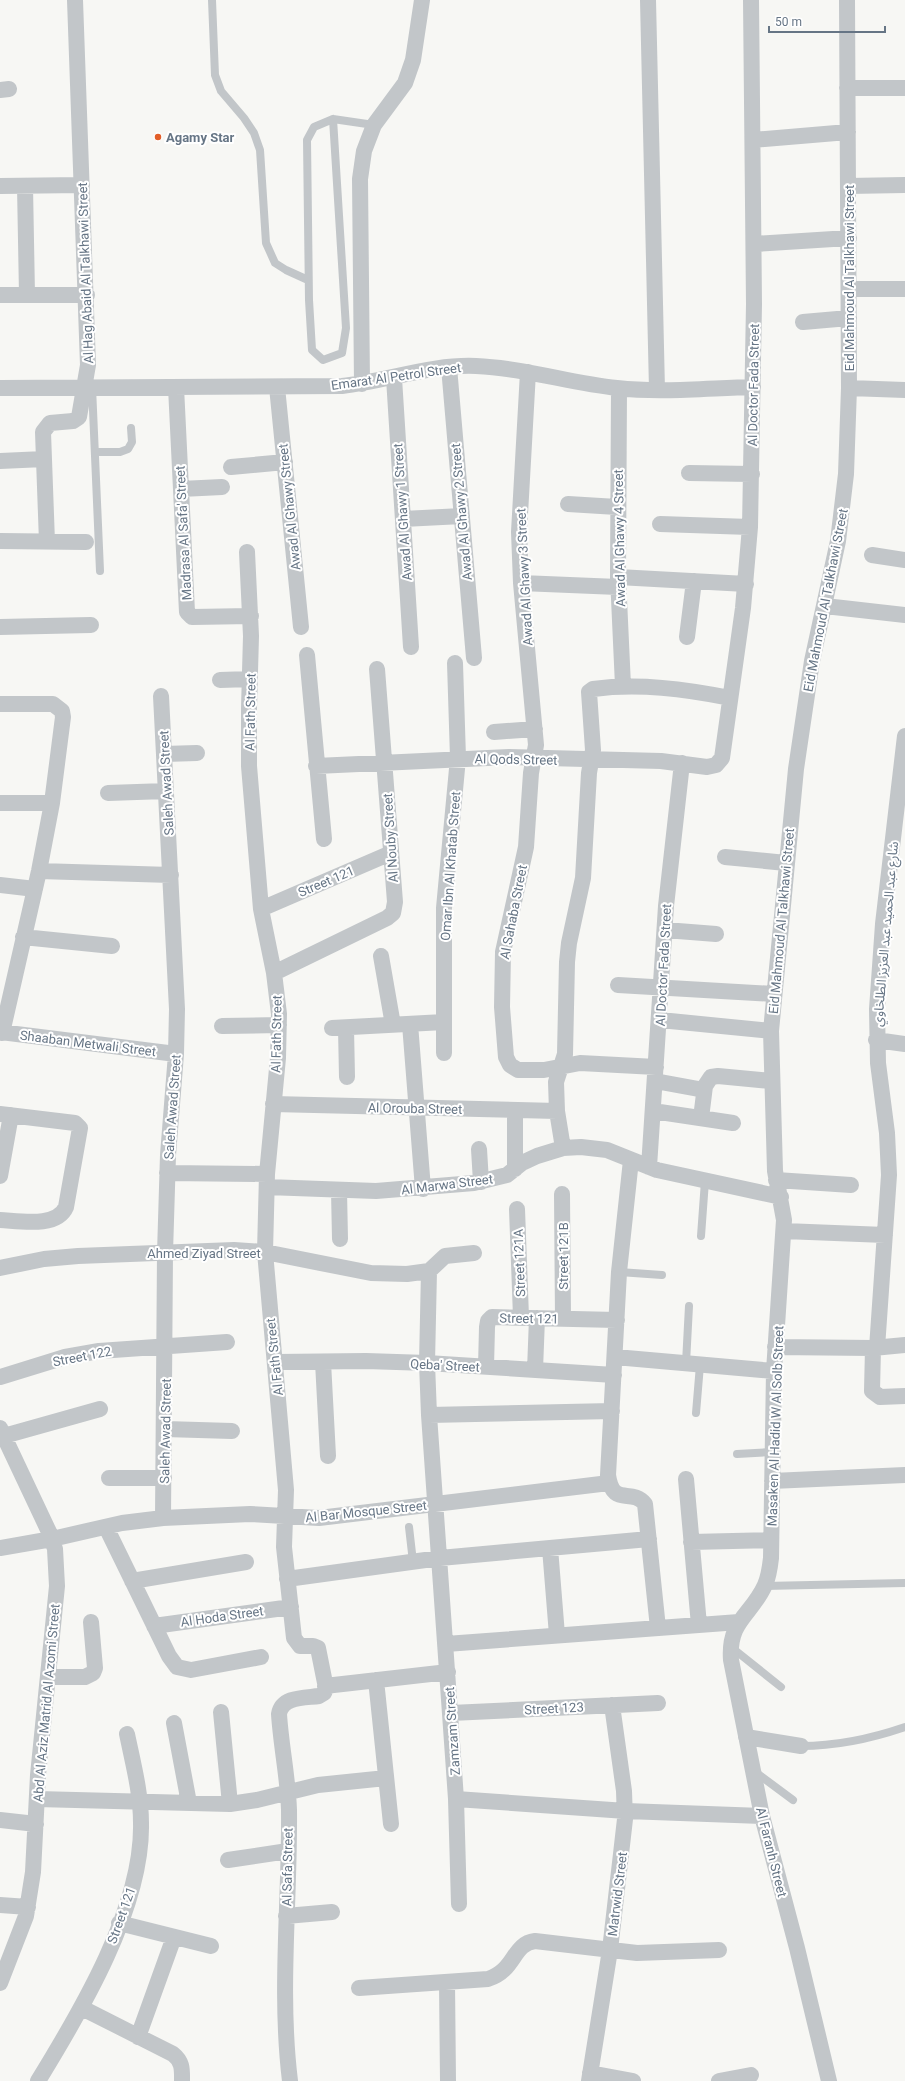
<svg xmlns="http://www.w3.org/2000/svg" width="905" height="2081" font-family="Roboto,'Noto Sans Arabic',sans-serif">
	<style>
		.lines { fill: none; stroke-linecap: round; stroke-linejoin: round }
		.lane { stroke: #c2c6c9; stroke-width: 8 }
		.street { stroke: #c2c6c9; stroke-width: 16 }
		.poi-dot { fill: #e25e28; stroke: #fff; stroke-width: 1.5 }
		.labels { text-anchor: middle; stroke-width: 4; stroke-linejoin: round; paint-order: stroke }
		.poi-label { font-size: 13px; font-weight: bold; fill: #667585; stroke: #fff; text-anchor: start }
		.street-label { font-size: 13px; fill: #667585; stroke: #fff }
	</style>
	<rect width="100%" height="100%" fill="#f7f7f4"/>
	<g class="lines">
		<path class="lane" d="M 212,0 L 215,75 L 221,91 L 244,118 L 254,133 L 260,150 L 266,243 L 275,263 L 286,270 L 308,280
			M 333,119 L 314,127 L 307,140 L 309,300 L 312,350 L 323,360 L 342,353 L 346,328 L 333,119 L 374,125
			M 92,387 L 100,571
			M 95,452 L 120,452 L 128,449 L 132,442 L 131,428
			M 701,1236 L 705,1181
			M 619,1272 L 662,1275
			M 686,1363 L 689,1306
			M 696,1413 L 700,1365
			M 737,1454 L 772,1452
			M 409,1527 L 413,1562
			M 764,1586 L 905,1583
			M 731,1647 L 781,1687
			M 801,1746 C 838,1746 870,1739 905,1727
			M 754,1771 L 793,1800"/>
		<path class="street" d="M 648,0 L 657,390
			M 847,88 L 905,88
			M 0,90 L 9,89
			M 753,140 L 848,132
			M 0,186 L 82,185
			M 25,186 L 27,295
			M 848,186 L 905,185
			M 754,244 L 849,238
			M 849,289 L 905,289
			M 0,295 L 87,295
			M 803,322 L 849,318
			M 449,367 L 474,658
			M 528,372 L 519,532 L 521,583 L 536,745 L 531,773 L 526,847 L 503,952 L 502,1007 L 506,1057 L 510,1065 L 518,1070 L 544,1070 L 580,1063 L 656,1067
			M 394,378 L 411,647
			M 362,384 L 360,179 L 364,151 L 374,125 L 405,83 L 413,60 L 422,0
			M 176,387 L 187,612 L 192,617 L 251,616
			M 277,387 L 301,627
			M 0,388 L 342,386 C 387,381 432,364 476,366 C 524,368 570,383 617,388 C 661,393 709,388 753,387
			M 849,388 L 905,390
			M 619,389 L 618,577 L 623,686
			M 0,461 L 44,459
			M 231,467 L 285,462
			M 689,473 L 752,474
			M 181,489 L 222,487
			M 568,504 L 617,507
			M 403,519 L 462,516
			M 660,524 L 750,527
			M 0,541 L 86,542
			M 47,542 L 43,432 L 50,423 L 73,421 L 79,417 L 88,365 L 75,0
			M 247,552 L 251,636 L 249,708 L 249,766 L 261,909 L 274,973 L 279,1014 L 278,1058 L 267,1174 L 265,1252 L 286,1490 L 284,1547 L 294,1638 L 300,1646 L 313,1646 L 318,1648 L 326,1688 L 324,1693 L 319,1696 C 306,1698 282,1696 279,1714 C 281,1746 288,1778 289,1810 C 290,1900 279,1991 290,2081
			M 872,555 L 905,560
			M 618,577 L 746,584
			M 521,583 L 618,587
			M 825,606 L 905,615
			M 0,627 L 91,625
			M 687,637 L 694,581
			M 307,655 L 324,839
			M 220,680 L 250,679
			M 161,696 L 177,1009 L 176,1054 L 168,1155 L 165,1253 L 163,1518
			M 0,704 L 53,704 L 62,711 L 63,717 L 52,803 L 39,871 L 2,1033
			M 494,732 L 535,729
			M 164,754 L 197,753
			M 316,766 L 509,757 L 661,761 L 707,767 L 716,765 L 722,758 L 743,608 L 750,527 L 754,304 L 751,0
			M 108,793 L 166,791
			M 0,803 L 52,803
			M 725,857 L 786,863
			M 39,871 L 171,875
			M 0,885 L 35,889
			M 261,909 L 391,853
			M 665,930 L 716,934
			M 23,937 L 112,946
			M 381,956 L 393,1025
			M 274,973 L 387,918 L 393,913 L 395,902 L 377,669
			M 618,985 L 774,994
			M 660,1020 L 771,1031
			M 410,1024 L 423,1189
			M 222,1026 L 279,1025
			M 332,1028 L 444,1022
			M 346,1028 L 347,1077
			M 0,1032 L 176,1054
			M 876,1040 L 905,1044
			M 444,1053 L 444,908 L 458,758 L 455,663
			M 655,1081 L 704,1090
			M 273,1104 L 557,1111
			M 515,1110 L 515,1169
			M 653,1111 L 733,1123
			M 0,1114 L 75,1123 L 80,1128 L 66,1207 C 57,1228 20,1221 0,1220
			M 701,1118 L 705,1086 L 711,1077 L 718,1076 L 771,1081
			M 563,1148 L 557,1111 L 556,1082 L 565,1054 L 567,962 L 569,943 L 583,878 L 589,773 L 593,750 L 589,692 L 593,689 C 639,683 685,689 730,698
			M 479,1149 L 481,1182
			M 631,1160 L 619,1272 L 608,1475 C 613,1508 631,1487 645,1504 L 658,1628
			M 649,1167 L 666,906 L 682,763
			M 167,1173 L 267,1174
			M 0,1176 L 11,1115
			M 776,1180 L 851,1185
			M 267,1187 L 376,1191 L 474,1183 L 507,1175 L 522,1163 L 537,1156 L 563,1148 L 581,1147 L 607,1150 L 657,1170 L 781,1197
			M 339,1191 L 340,1239
			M 562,1194 L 563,1319
			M 517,1209 L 521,1317
			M 784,1231 L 885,1235
			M 0,1268 L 44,1259 L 78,1256 L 234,1250 L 265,1252 L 371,1273 L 407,1274 L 429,1271 L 445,1256 L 474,1253
			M 429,1271 L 427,1363 L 429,1415 L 456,1799 L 459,1904
			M 775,1347 L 873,1348 L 905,1345
			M 873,1348 L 872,1391 L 880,1397 L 905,1396
			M 877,1348 L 889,1175 L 887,1133 L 878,1063 L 877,1009 L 883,924 L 905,736
			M 615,1357 L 774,1371
			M 276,1362 L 366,1361 L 427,1363 L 614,1375
			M 323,1362 L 328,1456
			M 486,1367 L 487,1327 L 488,1321 L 492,1317 L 617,1320
			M 535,1370 L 537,1318
			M 0,1377 L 65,1357 L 99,1351 L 227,1342
			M 429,1415 L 612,1411
			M 0,1428 L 50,1534 L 55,1549 L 57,1586 L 38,1775 L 33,1872 L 26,1916 L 0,1983
			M 165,1429 L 232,1431
			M 0,1437 L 100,1409
			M 109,1478 L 164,1478
			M 686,1479 L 699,1625
			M 772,1481 L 905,1475
			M 106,1527 L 169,1656 L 177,1667 L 191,1670 L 261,1657
			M 691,1542 L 771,1540
			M 0,1548 L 52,1539 L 122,1523 L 163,1518 L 250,1514 L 319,1518 L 609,1483
			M 550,1548 L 557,1635
			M 287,1579 L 440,1558 L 649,1539
			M 132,1581 L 246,1562
			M 154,1626 L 291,1607
			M 446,1644 L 739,1622
			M 48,1677 L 85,1677 L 93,1673 L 95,1668 L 91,1622
			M 376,1680 L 391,1824
			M 325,1686 L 448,1672
			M 221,1712 L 230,1804
			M 451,1713 L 658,1703
			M 174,1723 L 189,1803
			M 746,1737 L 801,1746
			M 37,1799 L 230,1804 L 257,1800 L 318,1785 L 386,1778
			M 456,1799 L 626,1811 L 762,1816
			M 0,1820 L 36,1824
			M 228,1860 L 288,1851
			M 0,1905 L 28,1907
			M 286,1916 L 332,1912
			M 119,1923 L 211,1946
			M 447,1982 L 448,2081
			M 359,1988 L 488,1979 C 516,1970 512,1944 535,1941 L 637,1953 L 719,1950
			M 82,2008 L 173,2054 C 183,2062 182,2070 182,2081
			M 138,2037 L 174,1937
			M 590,2073 L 633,2081
			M 38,2081 C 81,2011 143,1907 141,1823 C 141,1793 133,1763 127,1734
			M 589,2081 L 610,1950 L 625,1819 L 624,1791 L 612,1705
			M 719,2081 L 751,2075
			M 829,2081 L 797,1948 L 762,1816 L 731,1660 C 728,1620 751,1616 765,1585 C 769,1576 770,1567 771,1558 L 774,1371 L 784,1220 L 775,1171 L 771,1031 L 796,769 L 812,661 L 838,541 L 846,474 L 849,388 L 847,0"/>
	</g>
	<circle class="poi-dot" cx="158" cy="137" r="4"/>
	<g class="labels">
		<g class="poi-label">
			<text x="166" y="142">Agamy Star</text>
		</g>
		<g class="street-label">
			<text transform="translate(85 273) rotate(-92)" y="5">Al Hag Abaid Al Talkhawi Street</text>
			<text transform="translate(849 278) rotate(-90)" y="5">Eid Mahmoud Al Talkhawi Street</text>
			<text transform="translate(396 376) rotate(-8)" y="5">Emarat Al Petrol Street</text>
			<text transform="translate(753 385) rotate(-89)" y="5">Al Doctor Fada Street</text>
			<text transform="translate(289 507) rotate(-96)" y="5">Awad Al Ghawy Street</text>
			<text transform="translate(402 512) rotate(-94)" y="5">Awad Al Ghawy 1 Street</text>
			<text transform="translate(461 512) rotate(-95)" y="5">Awad Al Ghawy 2 Street</text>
			<text transform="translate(183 533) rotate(-93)" y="5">Madrasa Al Safa' Street</text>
			<text transform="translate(619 538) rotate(-91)" y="5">Awad Al Ghawy 4 Street</text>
			<text transform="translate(524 577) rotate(-93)" y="5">Awad Al Ghawy 3 Street</text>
			<text transform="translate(825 600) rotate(-79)" y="5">Eid Mahmoud Al Talkhawi Street</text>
			<text transform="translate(250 712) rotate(-89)" y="5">Al Fath Street</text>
			<text transform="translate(516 759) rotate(1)" y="5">Al Qods Street</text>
			<text transform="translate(166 783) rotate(-93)" y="5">Saleh Awad Street</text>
			<text transform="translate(390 838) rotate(-94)" y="5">Al Nouby Street</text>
			<text transform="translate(450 866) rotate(-86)" y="5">Omar Ibn Al Khatab Street</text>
			<text transform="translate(326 881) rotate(-23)" y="5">Street 121</text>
			<text transform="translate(513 912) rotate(-79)" y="5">Al Sahaba Street</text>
			<text transform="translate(781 921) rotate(-85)" y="5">Eid Mahmoud Al Talkhawi Street</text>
			<text transform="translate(885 934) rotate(-85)" y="5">شارع عبد الحميد عبد العزيز الطلخاوي</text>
			<text transform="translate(663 965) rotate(-87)" y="5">Al Doctor Fada Street</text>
			<text transform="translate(276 1034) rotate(-89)" y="5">Al Fath Street</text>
			<text transform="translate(88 1043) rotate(7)" y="5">Shaaban Metwali Street</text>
			<text transform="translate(172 1107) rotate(-86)" y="5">Saleh Awad Street</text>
			<text transform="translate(415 1108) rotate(1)" y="5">Al Orouba Street</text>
			<text transform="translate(447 1184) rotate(-7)" y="5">Al Marwa Street</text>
			<text x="204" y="1258">Ahmed Ziyad Street</text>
			<text transform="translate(563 1256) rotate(-90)" y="5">Street 121B</text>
			<text transform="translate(519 1263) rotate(-92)" y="5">Street 121A</text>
			<text transform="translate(529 1318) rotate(1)" y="5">Street 121</text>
			<text transform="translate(82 1356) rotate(-11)" y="5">Street 122</text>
			<text transform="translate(274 1357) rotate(-96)" y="5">Al Fath Street</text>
			<text transform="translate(445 1365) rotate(3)" y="5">Qeba' Street</text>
			<text transform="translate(775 1426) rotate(-88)" y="5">Masaken Al Hadid W Al Solb Street</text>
			<text transform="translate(165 1431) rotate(-89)" y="5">Saleh Awad Street</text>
			<text transform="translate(366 1511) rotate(-6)" y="5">Al Bar Mosque Street</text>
			<text transform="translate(222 1616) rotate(-8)" y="5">Al Hoda Street</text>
			<text transform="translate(46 1703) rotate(-85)" y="5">Abd Al Aziz Matrid Al Azomi Street</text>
			<text transform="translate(554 1708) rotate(-3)" y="5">Street 123</text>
			<text transform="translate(452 1731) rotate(-94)" y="5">Zamzam Street</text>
			<text transform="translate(772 1852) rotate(76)" y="5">Al Faranh Street</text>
			<text transform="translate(287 1867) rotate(-89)" y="5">Al Safa Street</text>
			<text transform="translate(617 1894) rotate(-83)" y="5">Matrwid Street</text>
			<text transform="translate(121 1915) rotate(-70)" y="5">Street 121</text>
		</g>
	</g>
	<path d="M769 26v6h116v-6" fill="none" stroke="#667585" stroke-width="2"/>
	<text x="775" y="26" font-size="12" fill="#667585" stroke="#ffffff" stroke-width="3" paint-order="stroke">50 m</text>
</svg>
